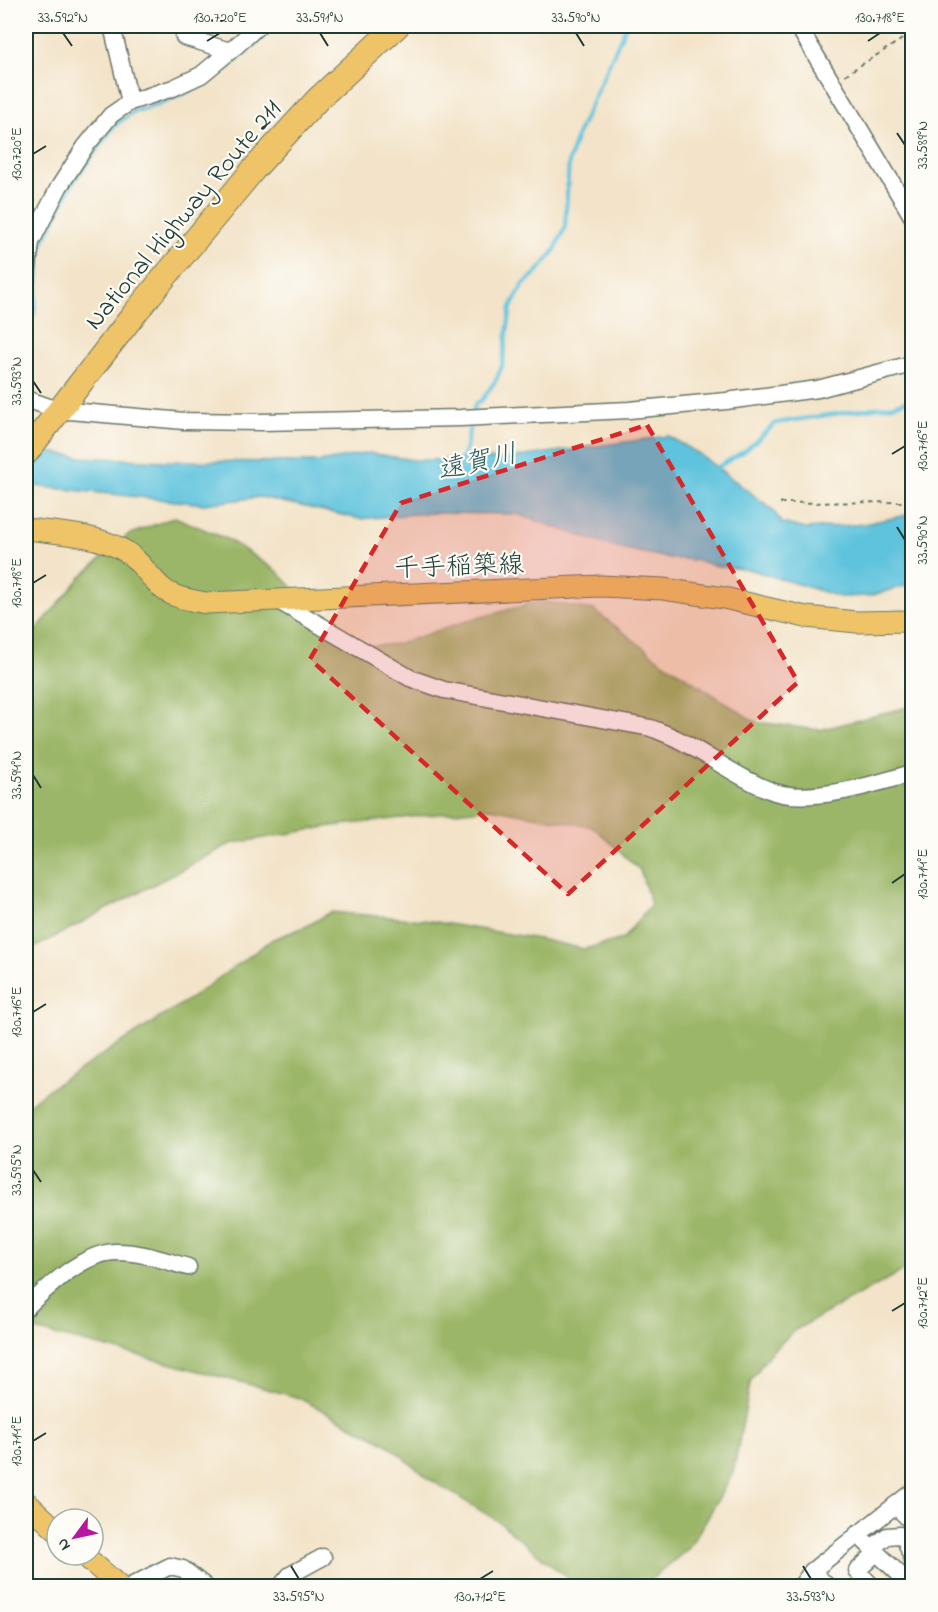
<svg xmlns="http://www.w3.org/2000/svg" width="938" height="1612" font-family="'Indie Flower','Klee One',sans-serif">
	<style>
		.forest { fill: #9bb668; stroke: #5d7a4e; stroke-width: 1.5 }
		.water { fill: #5fc3dd; stroke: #3f8088; stroke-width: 1.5 }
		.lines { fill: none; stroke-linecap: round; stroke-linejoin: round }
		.stream { stroke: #5fc3dd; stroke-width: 4 }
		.minor-casing { stroke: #697768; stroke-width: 19 }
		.major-casing { stroke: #697768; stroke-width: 23 }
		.highway-casing { stroke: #697768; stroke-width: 26 }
		.path { stroke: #697768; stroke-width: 2; stroke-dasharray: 4.5 4.5; stroke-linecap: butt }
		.minor { stroke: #fff; stroke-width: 16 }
		.major { stroke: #efc469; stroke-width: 21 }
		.highway { stroke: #efc469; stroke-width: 24 }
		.marked { fill: #d62828; fill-opacity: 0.2; stroke: #d62828; stroke-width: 4.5; stroke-dasharray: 12 8; stroke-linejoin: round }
		.ticks { fill: none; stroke: #1f3d34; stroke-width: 2 }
		.labels { text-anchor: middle; stroke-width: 4.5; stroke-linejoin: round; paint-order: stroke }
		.street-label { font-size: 26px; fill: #1f3d34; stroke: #fdfcf7 }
		.water-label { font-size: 27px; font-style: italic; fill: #2f5e5e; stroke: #fdfcf7 }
		.neatline { fill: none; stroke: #1f3d34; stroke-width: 2 }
		.ticks-label { font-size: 15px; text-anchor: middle; fill: #1f3d34 }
	</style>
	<rect width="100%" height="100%" fill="#fdfcf7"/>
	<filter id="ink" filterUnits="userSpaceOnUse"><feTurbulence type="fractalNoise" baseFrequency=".0167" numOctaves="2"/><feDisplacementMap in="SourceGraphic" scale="12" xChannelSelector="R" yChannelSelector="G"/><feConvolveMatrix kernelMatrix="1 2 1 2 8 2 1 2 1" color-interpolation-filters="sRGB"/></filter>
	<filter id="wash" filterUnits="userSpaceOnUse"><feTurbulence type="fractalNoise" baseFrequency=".008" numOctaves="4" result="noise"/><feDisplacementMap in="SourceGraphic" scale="24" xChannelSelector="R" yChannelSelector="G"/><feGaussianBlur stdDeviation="1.35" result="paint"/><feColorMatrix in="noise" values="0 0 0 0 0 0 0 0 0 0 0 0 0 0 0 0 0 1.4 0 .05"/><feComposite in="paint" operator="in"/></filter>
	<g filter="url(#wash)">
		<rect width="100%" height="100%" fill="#f3e3c8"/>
		<path class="forest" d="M 175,517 L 229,540 L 277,571 L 327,623 L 364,646 L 398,644 L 460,623 L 540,601 L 594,610 L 660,660 L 755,722 L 820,730 L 912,706 L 912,1266 L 795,1330 L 769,1354 L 751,1380 L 733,1473 L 709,1515 L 689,1548 L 649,1581 L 638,1586 L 582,1586 L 557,1570 L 498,1521 L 429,1479 L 387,1444 L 297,1397 L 161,1361 L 26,1328 L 26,1107 L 47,1090 L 191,998 L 273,939 L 305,927 L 331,912 L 424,920 L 539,939 L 584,949 L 623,939 L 651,904 L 640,870 L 593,827 L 490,808 L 332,826 L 230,844 L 26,952 L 26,642 L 80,578 L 128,535 Z"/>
		<path class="water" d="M 668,436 L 699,454 L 772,509 L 782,523 L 806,529 L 864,524 L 912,514 L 912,584 L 869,596 L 840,597 L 752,570 L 717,566 L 696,560 L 668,558 L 610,546 L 517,514 L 427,513 L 360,519 L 260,497 L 204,504 L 26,485 L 26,448 L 80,457 L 165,461 L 319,462 L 369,453 L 414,460 L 504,459 Z"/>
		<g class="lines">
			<path class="stream" d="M 26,327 L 34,314 L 42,245 L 72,184 L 114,126 L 133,112 L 163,103 L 202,85 L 229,67 L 275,26
				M 473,414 L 475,404 L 482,400 L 496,380 L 502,366 L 511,307 L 523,285 L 539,270 L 555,250 L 565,227 L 569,161 L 577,135 L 626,26
				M 460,463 L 466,448 L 471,421
				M 713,470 L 746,450 L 776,423 L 894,405 L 912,399"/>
		</g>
	</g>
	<g filter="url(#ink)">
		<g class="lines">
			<defs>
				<path id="minor" d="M 112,26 L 130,102
					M 798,26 L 912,216
					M 184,37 L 230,51
					M 26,283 L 31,242 L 59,187 L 85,147 L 111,115 L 130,102 L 173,88 L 201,75 L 236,46 L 258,26
					M 26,399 L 58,410 L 184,421 L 260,422 L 461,418 L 629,410 L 726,401 L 818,389 L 912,364
					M 277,600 L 410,678 L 444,690 L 651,728 C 661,732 672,736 681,741 C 710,756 738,778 769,790 C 806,806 876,784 912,773
					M 26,1308 C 48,1287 83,1253 115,1252 C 140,1251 165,1261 188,1267
					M 895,1505 L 912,1522
					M 857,1534 L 912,1586
					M 872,1548 L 887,1536 L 900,1535 L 905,1539 L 912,1558
					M 812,1571 L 827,1586
					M 131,1586 L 170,1566 L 183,1569 L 205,1586
					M 281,1586 L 290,1575 L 323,1557
					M 801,1586 L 812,1571 L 912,1492
					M 872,1586 L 857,1571 L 877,1552"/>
				<path id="major" d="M 26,529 C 58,533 96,534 125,551 C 140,560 149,577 162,588 C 173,598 191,600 206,603 L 601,586 L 663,589 L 724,598 L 806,617 L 857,622 L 912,621
					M 26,1502 L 57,1531
					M 84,1555 L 119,1586"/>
				<path id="highway" d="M 26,453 L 135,313 L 253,170 L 318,99 L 397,26"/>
			</defs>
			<use href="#minor" class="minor-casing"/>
			<use href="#major" class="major-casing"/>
			<use href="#highway" class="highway-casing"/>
			<path class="path" d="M 845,75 L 912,33
				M 780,503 L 904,502 L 912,500"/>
			<use href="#minor" class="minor"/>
			<use href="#major" class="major"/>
			<use href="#highway" class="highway"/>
		</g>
	</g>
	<path class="marked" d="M 647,425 L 798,682 L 568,894 L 310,659 L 401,503 Z"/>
	<path class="ticks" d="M 63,33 L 72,46M 320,33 L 328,46M 576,33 L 584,46M 207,41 L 220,33M 868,41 L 880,33M 897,133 L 905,145M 33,154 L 46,146M 33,381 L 41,393M 892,454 L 905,446M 897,527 L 905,540M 33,583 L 46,575M 33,775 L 41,788M 892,883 L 905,874M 33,1012 L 46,1004M 33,1170 L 41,1182M 892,1311 L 905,1303M 33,1441 L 46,1433M 291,1566 L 299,1579M 803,1566 L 811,1579M 480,1579 L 493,1571"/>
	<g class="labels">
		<g class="street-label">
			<text transform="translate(182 214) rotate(-50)" y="9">National Highway Route 211</text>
			<text transform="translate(459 565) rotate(-2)" y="9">千手稲築線</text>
		</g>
		<g class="water-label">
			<text transform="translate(477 461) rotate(-13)" y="9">遠賀川</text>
		</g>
	</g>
	<rect width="938" height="1612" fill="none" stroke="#fdfcf7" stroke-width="66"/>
	<g transform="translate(75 1537) rotate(237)"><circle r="28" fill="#fdfcf7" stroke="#a4b0a9" stroke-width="1.5"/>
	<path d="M0-4.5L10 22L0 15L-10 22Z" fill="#b5179e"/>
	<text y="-9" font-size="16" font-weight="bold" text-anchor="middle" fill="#1f3d34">N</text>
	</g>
	<rect x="33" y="33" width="872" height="1546" class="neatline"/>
	<g class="ticks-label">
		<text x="63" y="22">33.592°N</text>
		<text x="220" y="22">130.720°E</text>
		<text x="320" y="22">33.591°N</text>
		<text x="576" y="22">33.590°N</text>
		<text x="880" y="22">130.718°E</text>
		<text transform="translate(922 145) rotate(-90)" y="5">33.589°N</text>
		<text transform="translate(16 154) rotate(-90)" y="5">130.720°E</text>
		<text transform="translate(16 381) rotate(-90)" y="5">33.593°N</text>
		<text transform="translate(922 446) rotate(-90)" y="5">130.716°E</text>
		<text transform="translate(922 540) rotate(-90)" y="5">33.590°N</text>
		<text transform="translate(16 583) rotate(-90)" y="5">130.718°E</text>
		<text transform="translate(16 775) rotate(-90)" y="5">33.594°N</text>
		<text transform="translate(922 874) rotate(-90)" y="5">130.714°E</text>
		<text transform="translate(16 1012) rotate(-90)" y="5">130.716°E</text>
		<text transform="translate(16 1170) rotate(-90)" y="5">33.595°N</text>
		<text transform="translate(922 1303) rotate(-90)" y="5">130.712°E</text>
		<text transform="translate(16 1441) rotate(-90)" y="5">130.714°E</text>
		<text x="299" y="1601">33.595°N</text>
		<text x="480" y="1601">130.712°E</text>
		<text x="811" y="1601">33.593°N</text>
	</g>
</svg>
